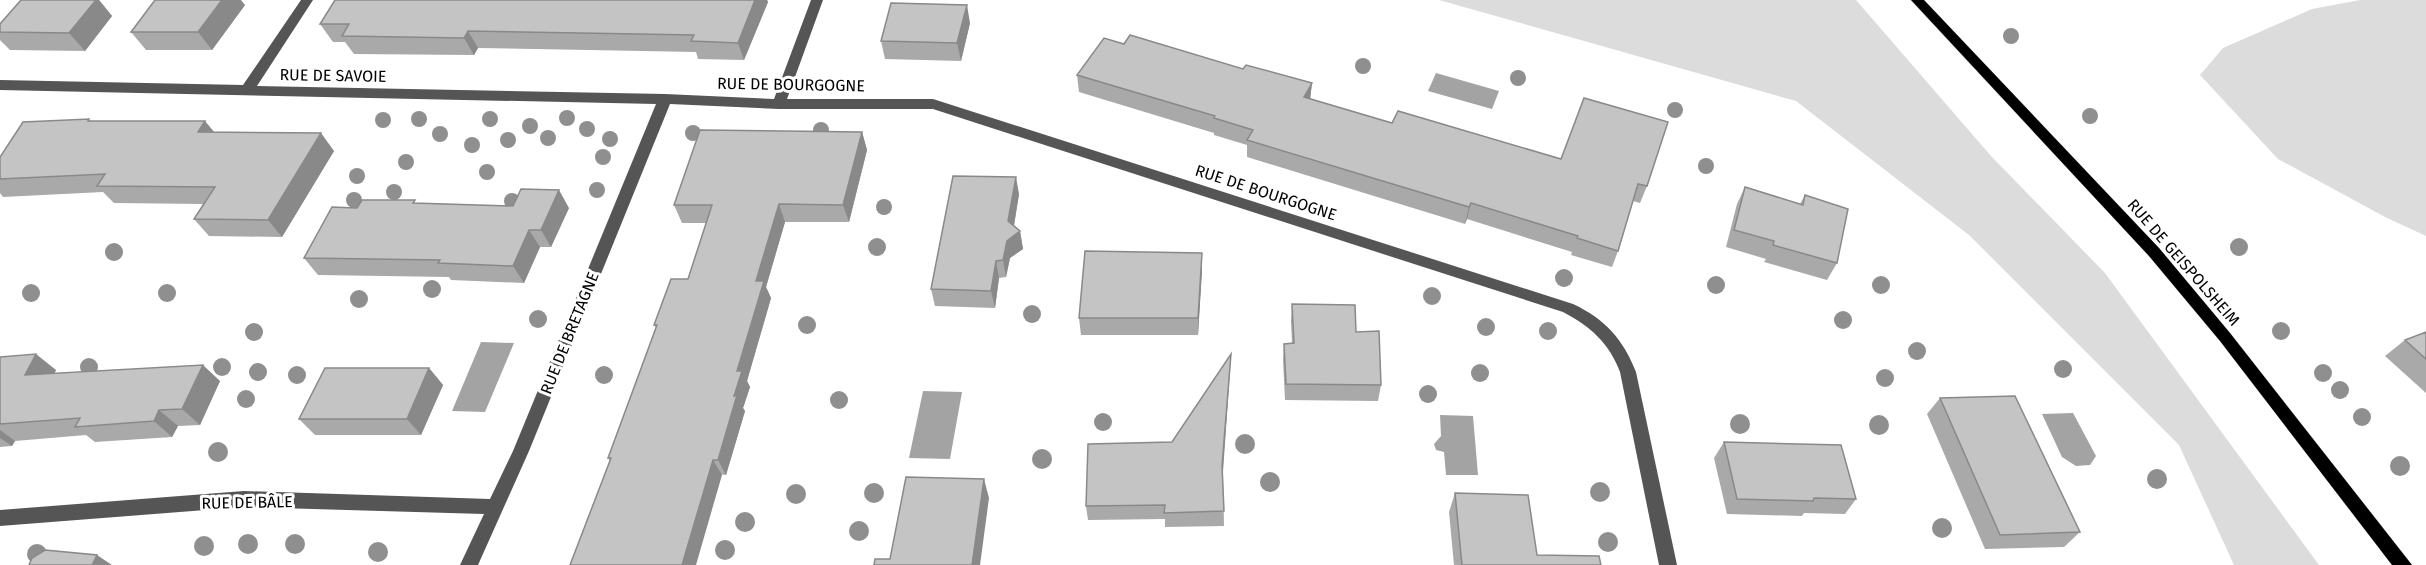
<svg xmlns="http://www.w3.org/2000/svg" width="2426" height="565" font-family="'Fira Sans',sans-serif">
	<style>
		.green { fill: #dcdcdc }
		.water { fill: #a3a3a3 }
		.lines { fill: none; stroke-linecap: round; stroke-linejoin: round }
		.major-casing { stroke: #dbdbdb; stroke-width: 1 }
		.minor { fill: #555; fill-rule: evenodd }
		.major { fill: #000; fill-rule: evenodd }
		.tree { fill: #8f8f8f }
		.wall { fill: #a9a9a9 }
		.shaded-wall { fill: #898989 }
		.building { fill: #c4c4c4; stroke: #898989; stroke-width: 1.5 }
		.labels { text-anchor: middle; stroke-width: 6; stroke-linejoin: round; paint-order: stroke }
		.street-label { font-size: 16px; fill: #000; stroke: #fff }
	</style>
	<rect width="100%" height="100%" fill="#fff"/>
	<path class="green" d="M 1439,0 L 1856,0 L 1991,156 L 2105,273 L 2319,565 L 2234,565 L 2179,445 L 1969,235 L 1796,101 Z
		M 2360,0 L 2426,0 L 2426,236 L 2385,217 L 2278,159 L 2200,75 L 2223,48 L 2312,9 Z"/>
	<path class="water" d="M 1436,73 L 1499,91 L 1492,109 L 1428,91 Z
		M 481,342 L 514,343 L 485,412 L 452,411 Z
		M 923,391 L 962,392 L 950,459 L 909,458 Z
		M 2073,413 L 2096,456 L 2090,465 L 2076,466 L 2062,457 L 2042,414 Z
		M 1440,415 L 1473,416 L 1478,475 L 1446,475 L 1444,452 L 1436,450 L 1434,444 L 1441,436 Z"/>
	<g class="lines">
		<defs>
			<path id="major" d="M 1911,0 L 1924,0 L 2159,248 L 2230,333 L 2412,565 L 2392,565 L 2220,341 L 2149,256 Z"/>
		</defs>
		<use href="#major" class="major-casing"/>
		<path class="minor" d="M 301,0 L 313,0 L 257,86 L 665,94 L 774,99 L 811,0 L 823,0 L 787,99 L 933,99 L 1573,304 C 1605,319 1623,339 1636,372 L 1677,565 L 1659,565 L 1620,372 C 1609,343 1590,326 1563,312 L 933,109 L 779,109 L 670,104 L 529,451 L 478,565 L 460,565 L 484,514 L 244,507 L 0,526 L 0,510 L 244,491 L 490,499 L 513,451 L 656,104 L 0,90 L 0,80 L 243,85 Z"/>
		<use href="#major" class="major"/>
	</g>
	<g class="tree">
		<circle cx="2011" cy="36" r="8"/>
		<circle cx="1363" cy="66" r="8"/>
		<circle cx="1518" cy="78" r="8"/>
		<circle cx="1675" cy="110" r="8"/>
		<circle cx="2090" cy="116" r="8"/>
		<circle cx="567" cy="118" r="8"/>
		<circle cx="419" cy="119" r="8"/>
		<circle cx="490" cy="119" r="8"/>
		<circle cx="383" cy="120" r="8"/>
		<circle cx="530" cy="126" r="8"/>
		<circle cx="587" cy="129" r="8"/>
		<circle cx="821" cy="130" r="8"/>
		<circle cx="693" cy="133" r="8"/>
		<circle cx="440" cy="134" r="8"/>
		<circle cx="548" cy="138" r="8"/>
		<circle cx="610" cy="139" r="8"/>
		<circle cx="508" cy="140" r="8"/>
		<circle cx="472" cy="145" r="8"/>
		<circle cx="603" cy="157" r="8"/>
		<circle cx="406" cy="162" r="8"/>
		<circle cx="1706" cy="166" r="8"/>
		<circle cx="487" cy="172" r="8"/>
		<circle cx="357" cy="176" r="8"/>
		<circle cx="597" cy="190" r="8"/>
		<circle cx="394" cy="192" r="8"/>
		<circle cx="354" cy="200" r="8"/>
		<circle cx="512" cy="201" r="8"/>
		<circle cx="884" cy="207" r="8"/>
		<circle cx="877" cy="247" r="9"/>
		<circle cx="2239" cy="247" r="9"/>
		<circle cx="114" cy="252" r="9"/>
		<circle cx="1564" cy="278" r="9"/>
		<circle cx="1716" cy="285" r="9"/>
		<circle cx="1881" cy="285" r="9"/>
		<circle cx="432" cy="289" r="9"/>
		<circle cx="31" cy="293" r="9"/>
		<circle cx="167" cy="293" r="9"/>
		<circle cx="1432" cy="296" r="9"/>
		<circle cx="359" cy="299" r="9"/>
		<circle cx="1032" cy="314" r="9"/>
		<circle cx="538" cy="319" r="9"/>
		<circle cx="1843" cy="320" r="9"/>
		<circle cx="807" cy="325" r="9"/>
		<circle cx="1486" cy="327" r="9"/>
		<circle cx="1548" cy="331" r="9"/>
		<circle cx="2281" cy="331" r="9"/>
		<circle cx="254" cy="332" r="9"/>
		<circle cx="1917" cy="351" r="9"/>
		<circle cx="89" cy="367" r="9"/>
		<circle cx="222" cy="367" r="9"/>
		<circle cx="2063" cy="369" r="9"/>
		<circle cx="258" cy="372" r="9"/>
		<circle cx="1480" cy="373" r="9"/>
		<circle cx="2323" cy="373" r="9"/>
		<circle cx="297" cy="375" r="9"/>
		<circle cx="604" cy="375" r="9"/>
		<circle cx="1885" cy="378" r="9"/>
		<circle cx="2340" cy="390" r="9"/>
		<circle cx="1428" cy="394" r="9"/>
		<circle cx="246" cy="399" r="9"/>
		<circle cx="839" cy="400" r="9"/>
		<circle cx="2362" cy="417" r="9"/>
		<circle cx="1103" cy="422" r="9"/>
		<circle cx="1740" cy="424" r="10"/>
		<circle cx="1879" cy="425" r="10"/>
		<circle cx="1245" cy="444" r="10"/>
		<circle cx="218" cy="452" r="10"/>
		<circle cx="1042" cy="459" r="10"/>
		<circle cx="2400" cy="466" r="10"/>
		<circle cx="2157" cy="479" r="10"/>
		<circle cx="1270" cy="482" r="10"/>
		<circle cx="1600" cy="492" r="10"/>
		<circle cx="874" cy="493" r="10"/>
		<circle cx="796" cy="494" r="10"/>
		<circle cx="745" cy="522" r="10"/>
		<circle cx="1942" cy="528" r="10"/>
		<circle cx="859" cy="531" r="10"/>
		<circle cx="1608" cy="542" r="10"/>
		<circle cx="248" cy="544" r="10"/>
		<circle cx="295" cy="544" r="10"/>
		<circle cx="204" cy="546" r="10"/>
		<circle cx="725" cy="550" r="10"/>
		<circle cx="378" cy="552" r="10"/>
		<circle cx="37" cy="554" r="10"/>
	</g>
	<path class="wall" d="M 21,0 L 99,0 L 112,16 L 85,51 L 10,50 L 0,40 L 0,24 Z
		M 335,0 L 767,0 L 768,2 L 744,60 L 698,59 L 696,52 L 478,48 L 474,55 L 354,54 L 345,42 L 333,42 L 320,24 Z
		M 245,5 L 212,50 L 146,50 L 131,32 Z
		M 970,23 L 961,61 L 885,59 L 881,41 Z
		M 1124,44 L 1312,83 L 1310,99 L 1392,123 L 1647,186 L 1640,203 L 1633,201 L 1618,251 L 1612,267 L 1571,255 L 1572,252 L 1467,219 L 1465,224 L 1247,157 L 1247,145 L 1214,135 L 1214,133 L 1079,92 L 1077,75 Z
		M 89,119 L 90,121 L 214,132 L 334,151 L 282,237 L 209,236 L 194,219 L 203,204 L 114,203 L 103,192 L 3,197 L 0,193 L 0,157 Z
		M 862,132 L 867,150 L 849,222 L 785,222 L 766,287 L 771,298 L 747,381 L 750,387 L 743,408 L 745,411 L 726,475 L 610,461 L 608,458 L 656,328 L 654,325 L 688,279 L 706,223 L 682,223 L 674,205 Z
		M 1745,187 L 1800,204 L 1805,195 L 1837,263 L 1827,280 L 1764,262 L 1766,259 L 1726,247 L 1737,204 Z
		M 1019,194 L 1014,226 L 1020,231 L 1023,249 L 1010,258 L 1006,277 L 999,278 L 995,308 L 935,306 L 931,289 Z
		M 416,203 L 513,206 L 569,208 L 551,247 L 540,247 L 524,283 L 451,280 L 449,277 L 318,275 L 304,258 L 357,208 Z
		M 1202,270 L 1198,335 L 1081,335 L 1079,318 Z
		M 1292,304 L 1356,332 L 1381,385 L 1378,401 L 1285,400 L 1283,360 L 1284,344 L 1292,343 L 1291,321 Z
		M 2426,332 L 2426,393 L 2385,356 L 2405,340 Z
		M 0,357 L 56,370 L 54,374 L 220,381 L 200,425 L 178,426 L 172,437 L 95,442 L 86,435 L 15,441 L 12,446 L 0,447 Z
		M 429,368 L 443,385 L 421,435 L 315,435 L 299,419 Z
		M 1230,370 L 1223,473 L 1224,526 L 1165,527 L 1165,519 L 1088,520 L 1086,506 L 1172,442 Z
		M 1940,398 L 2080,532 L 2064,547 L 1985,549 L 1927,414 Z
		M 1724,442 L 1856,499 L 1845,514 L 1804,513 L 1802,516 L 1727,514 L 1714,458 Z
		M 1455,493 L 1537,555 L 1601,565 L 1454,565 L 1449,512 Z"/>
	<path class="shaded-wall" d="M 96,0 L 99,0 L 112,16 L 85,51 L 69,33 Z
		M 222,0 L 241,0 L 245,5 L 212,50 L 198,32 Z
		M 755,0 L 767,0 L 768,2 L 744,60 L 738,43 Z
		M 967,5 L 970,23 L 961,61 L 957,43 Z
		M 468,31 L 478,48 L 474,55 L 464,38 Z
		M 1312,83 L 1310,100 L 1304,97 Z
		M 205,121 L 220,139 L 198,132 Z
		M 862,132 L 867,150 L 849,222 L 843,205 Z
		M 321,133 L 334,151 L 282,237 L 268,220 Z
		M 1016,177 L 1019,194 L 1012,237 L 1020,231 L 1023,249 L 1010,258 L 1006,277 L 1003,260 L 1008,221 Z
		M 559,190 L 569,208 L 551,247 L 541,230 Z
		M 1471,203 L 1467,219 L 1465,224 L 1469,207 Z
		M 779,204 L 785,222 L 766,287 L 771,298 L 747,381 L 750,387 L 743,408 L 745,411 L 726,475 L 718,460 L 734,396 L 737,371 L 756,281 Z
		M 529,230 L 540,247 L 524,283 L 513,266 Z
		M 1202,253 L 1202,270 L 1198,335 L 1198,318 Z
		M 996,261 L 999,278 L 995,308 L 991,291 Z
		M 36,354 L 56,370 L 45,392 L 25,375 Z
		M 1231,354 L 1230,370 L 1222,481 L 1222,466 Z
		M 203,365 L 220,381 L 200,425 L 182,409 Z
		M 429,368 L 443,385 L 421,435 L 407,419 Z
		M 159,410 L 178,426 L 172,437 L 154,421 Z
		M 0,430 L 15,441 L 12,446 L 0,438 Z
		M 713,460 L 722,475 L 696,565 L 682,565 Z
		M 984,479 L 989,498 L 980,565 L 972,565 Z
		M 97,555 L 112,565 L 92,565 Z"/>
	<path class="building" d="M 21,0 L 96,0 L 69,33 L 0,32 L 0,24 Z
		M 155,0 L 222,0 L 198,32 L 131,32 Z
		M 335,0 L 755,0 L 738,43 L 691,41 L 694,35 L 468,31 L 464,38 L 342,36 L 349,24 L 320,24 Z
		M 891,3 L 967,5 L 957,43 L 881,41 Z
		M 1130,35 L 1243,69 L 1246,65 L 1312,83 L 1304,97 L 1392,123 L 1398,111 L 1561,159 L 1584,98 L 1668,122 L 1647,186 L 1638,184 L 1618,251 L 1577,238 L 1578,236 L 1471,203 L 1469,207 L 1247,140 L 1253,130 L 1214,118 L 1215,116 L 1077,75 L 1104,38 L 1124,44 Z
		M 89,119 L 88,121 L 205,121 L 198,132 L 321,133 L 268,220 L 194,219 L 215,187 L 97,186 L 105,174 L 0,179 L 0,157 L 23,122 Z
		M 700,130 L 862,132 L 843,205 L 779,204 L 756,281 L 764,281 L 737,371 L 742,371 L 734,396 L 737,395 L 718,460 L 713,460 L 682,565 L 570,565 L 611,458 L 608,458 L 657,325 L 654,325 L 671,279 L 688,279 L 712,205 L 674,205 Z
		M 953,176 L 1016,177 L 1008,221 L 1020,231 L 1007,241 L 1003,260 L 996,261 L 991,291 L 931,289 Z
		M 1745,187 L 1803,205 L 1805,195 L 1848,209 L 1837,263 L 1773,245 L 1774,241 L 1734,230 Z
		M 521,189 L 559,190 L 541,230 L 529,230 L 513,266 L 438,263 L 440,260 L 304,258 L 332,207 L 357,208 L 362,200 L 415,200 L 413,203 L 513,206 Z
		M 1085,251 L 1202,253 L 1198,318 L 1079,318 Z
		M 1292,304 L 1355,305 L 1356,332 L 1379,331 L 1381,385 L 1286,384 L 1284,344 L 1294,343 Z
		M 2426,332 L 2426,359 L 2405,340 Z
		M 36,354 L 25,375 L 203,365 L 182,409 L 159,410 L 154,421 L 75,427 L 80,418 L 0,424 L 0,357 Z
		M 1231,354 L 1222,466 L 1224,511 L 1164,513 L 1165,505 L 1086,506 L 1088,444 L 1172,442 Z
		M 325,368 L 429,368 L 407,419 L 299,419 Z
		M 2015,396 L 2080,532 L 2000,535 L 1940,398 Z
		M 1724,442 L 1841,445 L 1856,499 L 1814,498 L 1813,501 L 1737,499 Z
		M 906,477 L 984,479 L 972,565 L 874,565 L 875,559 L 890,559 Z
		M 1455,493 L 1528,495 L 1537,555 L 1599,556 L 1601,565 L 1462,565 Z
		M 45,550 L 97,555 L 92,565 L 29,565 L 32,558 Z"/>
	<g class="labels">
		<g class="street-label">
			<text transform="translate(333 75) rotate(1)" y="6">RUE DE SAVOIE</text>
			<text transform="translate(791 84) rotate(1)" y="6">RUE DE BOURGOGNE</text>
			<text transform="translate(1266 192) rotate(18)" y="6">RUE DE BOURGOGNE</text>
			<text transform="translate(2184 262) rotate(49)" y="6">RUE DE GEISPOLSHEIM</text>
			<text transform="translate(569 333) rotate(-68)" y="6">RUE DE BRETAGNE</text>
			<text transform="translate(247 502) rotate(-1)" y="6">RUE DE BÂLE</text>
		</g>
	</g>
</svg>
